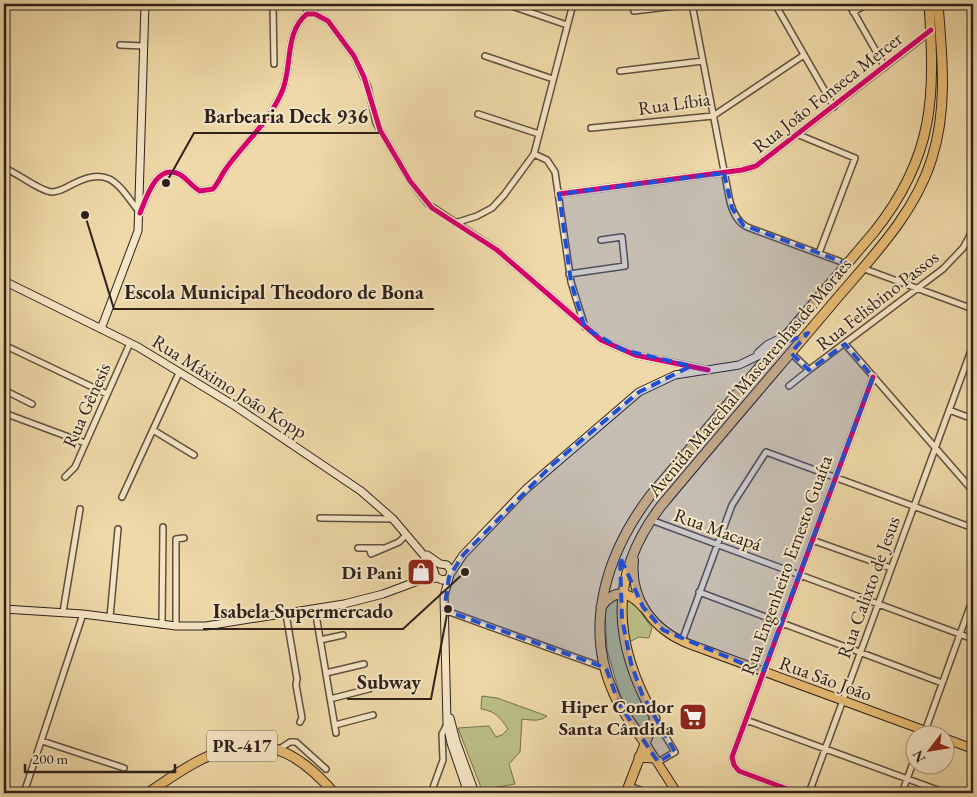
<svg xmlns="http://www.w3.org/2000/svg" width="977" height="797" font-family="'EB Garamond',serif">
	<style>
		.green { fill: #bbbf86; stroke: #747050 }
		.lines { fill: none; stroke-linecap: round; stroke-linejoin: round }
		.street-casing { stroke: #5e4f3e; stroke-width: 8 }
		.secondary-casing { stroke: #2d211b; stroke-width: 9 }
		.primary-casing { stroke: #2d211b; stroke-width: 10 }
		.highway-casing { stroke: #2d211b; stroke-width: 11 }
		.street { stroke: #f5e6c6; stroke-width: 5 }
		.secondary { stroke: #f5e6c6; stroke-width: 7 }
		.primary { stroke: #e8bc74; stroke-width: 8 }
		.highway { stroke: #e8bc74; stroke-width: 9 }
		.cycleway-casing { stroke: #f5e6c6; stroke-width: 8 }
		.cycleway { stroke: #d6006c; stroke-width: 5 }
		.marked { fill: #1d4ed8; fill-opacity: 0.2; stroke: #1d4ed8; stroke-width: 4; stroke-dasharray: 10 6; stroke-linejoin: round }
		.labels { text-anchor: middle; stroke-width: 4; stroke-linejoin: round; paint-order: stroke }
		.shield { fill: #f5e6c6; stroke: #695c4e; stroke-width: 1 }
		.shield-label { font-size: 18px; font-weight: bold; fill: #2d211b }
		.street-label { font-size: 19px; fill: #2d211b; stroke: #f5e6c6 }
		.poi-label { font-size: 19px; font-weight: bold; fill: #2d211b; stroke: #f5e6c6; text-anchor: end }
		.leader { fill: none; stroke: #2d211b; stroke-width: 2 }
		.callout-dot { fill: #2d211b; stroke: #f5e6c6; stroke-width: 2 }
		.callout-label { font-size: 20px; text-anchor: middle; font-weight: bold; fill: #2d211b; stroke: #f5e6c6; stroke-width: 4; stroke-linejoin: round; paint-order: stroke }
	</style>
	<rect width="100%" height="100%" fill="#efd9a8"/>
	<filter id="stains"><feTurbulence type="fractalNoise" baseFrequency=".004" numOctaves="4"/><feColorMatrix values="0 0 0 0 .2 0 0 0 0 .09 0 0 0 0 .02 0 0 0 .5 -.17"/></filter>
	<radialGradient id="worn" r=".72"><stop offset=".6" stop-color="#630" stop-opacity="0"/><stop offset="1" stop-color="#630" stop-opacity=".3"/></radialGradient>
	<path class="green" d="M 628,598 L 634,603 L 652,628 L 649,638 L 639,637 L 629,642 L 625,604 Z
		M 619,599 L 636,688 L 649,717 L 645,737 L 621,698 L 607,650 L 605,610 L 610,603 Z
		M 482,696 L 497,698 L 547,716 C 540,722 531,720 522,719 L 520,752 L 509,764 L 515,784 L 482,790 L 458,728 L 489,726 L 496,737 L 502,735 L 508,729 C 500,717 495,711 481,709 Z"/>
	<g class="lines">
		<defs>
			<path id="street" d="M 273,4 L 274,64
				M 315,4 L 315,14
				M 506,4 L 567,25
				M 692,4 L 730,202 C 733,212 737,222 747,227 L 847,264
				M 775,4 L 834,107
				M 849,4 L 885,67
				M 634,11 L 692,4
				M 853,12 L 868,4
				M 307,14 L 307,4
				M 120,45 L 144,46
				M 485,56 L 553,79
				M 620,71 L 703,61
				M 478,114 L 539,134
				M 591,128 L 713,116 L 804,55
				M 799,135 L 855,158 L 819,253
				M 534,154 L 547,160 L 555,172 L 571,282 L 585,327
				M 4,168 C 18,173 39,191 52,192 C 60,192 67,187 73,184 C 110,164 119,186 140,213 C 146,199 156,163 179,174 C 187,178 192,187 200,191 L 213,189 C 218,183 221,176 225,170 C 245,142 270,122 283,89 C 292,65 285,31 307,14 L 315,14 L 328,21 L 354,56 L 368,87 L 376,123 L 410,181 L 428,204 L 497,250 L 601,340 L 635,355 L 704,369
				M 559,194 L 742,170 L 756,166 L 931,31
				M 455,223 L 477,216 L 492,208 L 504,195 L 534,154 L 573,4
				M 862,268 L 973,309
				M 569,274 L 625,266 L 622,237 L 601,240
				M 845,344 L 973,491
				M 4,345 L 107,394
				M 791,353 L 809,370 L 943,269 L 963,248 L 973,230
				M 789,386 L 809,370
				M 4,390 L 32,404
				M 949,410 L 973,419
				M 4,413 L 85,443
				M 153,430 L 194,455
				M 65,477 L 75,467 L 130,343
				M 122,497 L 179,373
				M 320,518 L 393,519
				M 651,520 L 973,639
				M 812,540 L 891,568
				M 358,548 L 382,548
				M 369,548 L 371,554 L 399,542 L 406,535
				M 699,592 L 942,683
				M 315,609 L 336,733
				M 444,610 L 605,668
				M 63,612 L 80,509
				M 286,614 L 297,679 L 296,685 L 302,718 L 300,722
				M 110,617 L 118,529
				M 162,625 L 163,527
				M 176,626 L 176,539 L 184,538
				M 320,640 L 343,635
				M 682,641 L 732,505 L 766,452 L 973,528
				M 326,673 L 364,664
				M 330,699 L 369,689
				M 655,719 L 675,752 L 658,762
				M 746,720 L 946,793
				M 335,725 L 373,715
				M 924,734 L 973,598
				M 42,741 L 124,768
				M 278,750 L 290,742 L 296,742 L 326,769
				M 629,786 L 649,793
				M 24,793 L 83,614
				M 431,793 L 443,760 L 442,734 L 447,724
				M 798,793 L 739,771 L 734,765 L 732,757 L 873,377
				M 809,793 L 973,345
				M 902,793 L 914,760"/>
			<path id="secondary" d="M 4,281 L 138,347 L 235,406 L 361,491 L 393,519 L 432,565 L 436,577 L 442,580 L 447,579
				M 101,329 L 138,231 L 145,4
				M 758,353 L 767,345 L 785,336
				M 427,555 L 440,564 L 447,565 L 451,571 L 444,596 L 447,724 L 451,743 L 468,793
				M 451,573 L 463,555 L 526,489 L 639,392 L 675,375 L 739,365 L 775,348
				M 4,609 L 83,614 L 176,626 L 206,626 L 344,604 L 383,594 L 418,581 L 437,578
				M 450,718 L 456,741 L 475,793"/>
			<path id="primary" d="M 634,560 C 630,599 653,630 689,644 L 934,734
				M 944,738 L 973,749
				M 645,743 L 677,793"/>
			<path id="highway" d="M 601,607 C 615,588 629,591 643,607
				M 645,743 C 634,727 622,712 614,694 C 583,626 607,553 650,496 L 875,231 C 935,155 935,97 929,4
				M 639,757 L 654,758
				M 148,793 C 218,744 268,716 334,793
				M 626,793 L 655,718 C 613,643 607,577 661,506 C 716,440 772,375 828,309 C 866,263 914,217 932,158 C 948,108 942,55 938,4"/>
		</defs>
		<use href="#street" class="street-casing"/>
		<use href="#secondary" class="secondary-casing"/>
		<use href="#primary" class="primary-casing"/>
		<use href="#highway" class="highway-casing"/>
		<use href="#street" class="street"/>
		<use href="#secondary" class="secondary"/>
		<use href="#primary" class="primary"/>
		<use href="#highway" class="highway"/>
		<defs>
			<path id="cycleway" d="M 559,194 L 742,170 L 756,166 L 931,30
				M 140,213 C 146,199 156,163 179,174 C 187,178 192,187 200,191 L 213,189 C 218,183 221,176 225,170 C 245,142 270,122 283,89 C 292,65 285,31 307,14 L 315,14 L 328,21 L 354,56 L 364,77 L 380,130 L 410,181 L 432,208 L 497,250 L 601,340 L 635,355 L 708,370
				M 798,793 L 739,771 L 734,765 L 732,757 L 873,377"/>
		</defs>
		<use href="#cycleway" class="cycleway-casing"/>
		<use href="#cycleway" class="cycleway"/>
	</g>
	<path class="marked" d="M 724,173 L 732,208 L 743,225 L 848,264 L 778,346 L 808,333 L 791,353 L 809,370 L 845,344 L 873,377 L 763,672 L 663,630 L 643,607 L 620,557 L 622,619 L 631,663 L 642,694 L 675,752 L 658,762 L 619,704 L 606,668 L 444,610 L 449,577 L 463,555 L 552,465 L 639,392 L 691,366 L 623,350 L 585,328 L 571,282 L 559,194 Z"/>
	<defs>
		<symbol id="shop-square" viewBox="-11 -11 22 22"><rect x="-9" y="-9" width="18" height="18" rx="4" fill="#8f2418" stroke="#f5e6c6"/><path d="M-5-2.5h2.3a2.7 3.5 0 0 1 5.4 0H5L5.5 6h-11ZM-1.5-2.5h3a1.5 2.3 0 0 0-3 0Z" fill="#fff"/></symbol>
		<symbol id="supermarket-square" viewBox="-11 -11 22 22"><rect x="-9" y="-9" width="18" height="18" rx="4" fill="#8f2418" stroke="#f5e6c6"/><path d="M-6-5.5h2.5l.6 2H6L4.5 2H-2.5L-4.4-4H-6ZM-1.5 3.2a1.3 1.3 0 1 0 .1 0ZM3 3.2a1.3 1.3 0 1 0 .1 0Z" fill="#fff"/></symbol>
	</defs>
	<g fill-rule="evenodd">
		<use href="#shop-square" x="405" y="556" width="32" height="32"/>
		<use href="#supermarket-square" x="677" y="701" width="32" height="32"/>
	</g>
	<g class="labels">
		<rect class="shield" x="207" y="730.5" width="70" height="31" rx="4"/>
		<g class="shield-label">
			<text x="242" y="752">PR-417</text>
		</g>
		<g class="street-label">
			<text transform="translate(827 92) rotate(-38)" y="7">Rua João Fonseca Mercer</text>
			<text transform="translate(674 103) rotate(-8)" y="7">Rua Líbia</text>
			<text transform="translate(877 300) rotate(-38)" y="7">Rua Felisbino Passos</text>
			<text transform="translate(749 377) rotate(-50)" y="7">Avenida Marechal Mascarenhas de Moraes</text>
			<text transform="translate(230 386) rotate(32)" y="7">Rua Máximo João Kopp</text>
			<text transform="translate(86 405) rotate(-66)" y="7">Rua Gênesis</text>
			<text transform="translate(718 529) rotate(20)" y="7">Rua Macapá</text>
			<text transform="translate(786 565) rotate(-70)" y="7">Rua Engenheiro Ernesto Guaíta</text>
			<text transform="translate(868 587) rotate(-70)" y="7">Rua Calixto de Jesus</text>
			<text transform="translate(826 678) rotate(20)" y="7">Rua São João</text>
		</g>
		<g class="poi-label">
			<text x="402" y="579">Di Pani</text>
			<text x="674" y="713">Hiper Condor<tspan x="674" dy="22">Santa Cândida</tspan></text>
		</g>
	</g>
	<path class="leader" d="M166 183L194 133H379M85 215L114 309H434M465 572L403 629H203M448 609L431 699H347"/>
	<g class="callout-dot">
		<circle cx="166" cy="183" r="5"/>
		<circle cx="85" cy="215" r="5"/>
		<circle cx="465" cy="572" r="5"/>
		<circle cx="448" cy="609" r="5"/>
	</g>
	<g class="callout-label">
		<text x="286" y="123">Barbearia Deck 936</text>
		<text x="274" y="299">Escola Municipal Theodoro de Bona</text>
		<text x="303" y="618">Isabela Supermercado</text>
		<text x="389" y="689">Subway</text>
	</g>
	<rect width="977" height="797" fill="none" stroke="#efd9a8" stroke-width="20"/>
	<rect x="5" y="5" width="967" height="787" fill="none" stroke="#2d211b" stroke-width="2.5"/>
	<rect x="10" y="10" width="957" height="777" fill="none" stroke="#2d211b"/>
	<g transform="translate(930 750) rotate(239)"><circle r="24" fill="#f5e6c6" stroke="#a59782"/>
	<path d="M0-4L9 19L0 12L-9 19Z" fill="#8f2418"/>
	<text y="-8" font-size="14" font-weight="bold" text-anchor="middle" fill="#2d211b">N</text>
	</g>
	<path d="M25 764v8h150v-8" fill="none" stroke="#2d211b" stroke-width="2.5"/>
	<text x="32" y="764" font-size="15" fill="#2d211b" stroke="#f5e6c6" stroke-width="4" paint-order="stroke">200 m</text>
	<rect width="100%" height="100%" filter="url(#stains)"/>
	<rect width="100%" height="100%" fill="url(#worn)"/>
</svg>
